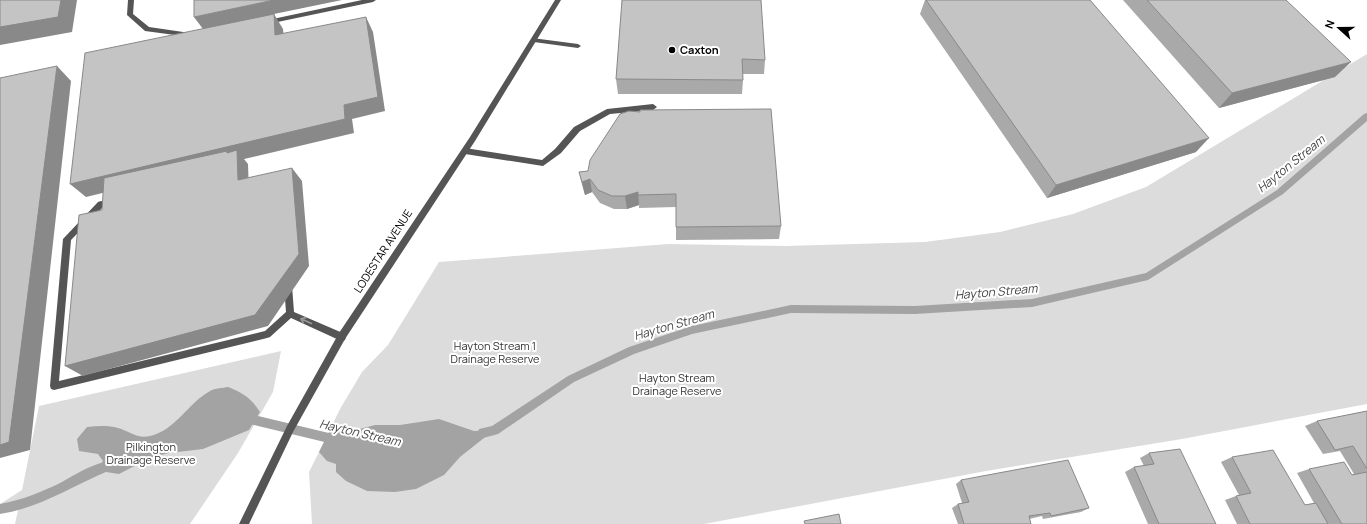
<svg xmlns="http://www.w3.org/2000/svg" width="1367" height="524" font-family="Manrope,sans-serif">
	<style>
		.green { fill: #dcdcdc }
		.water { fill: #a3a3a3 }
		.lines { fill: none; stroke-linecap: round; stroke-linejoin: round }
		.stream { fill: #a3a3a3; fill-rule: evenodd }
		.lane { fill: #555; fill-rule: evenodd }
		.street { fill: #555; fill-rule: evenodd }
		.wall { fill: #a9a9a9 }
		.shaded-wall { fill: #898989 }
		.building { fill: #c4c4c4; stroke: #898989 }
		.oneway { stroke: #999 }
		.poi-dot { fill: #000; stroke: #fff; stroke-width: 1.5 }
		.labels { text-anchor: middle; stroke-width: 4; stroke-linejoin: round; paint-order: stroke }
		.poi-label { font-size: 11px; font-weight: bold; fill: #000; stroke: #fff; text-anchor: start }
		.street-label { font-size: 11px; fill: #000; stroke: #fff }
		.park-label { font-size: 11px; fill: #333; stroke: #fff }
		.water-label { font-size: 12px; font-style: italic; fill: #444; stroke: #fff }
	</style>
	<rect width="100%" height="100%" fill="#fff"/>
	<path class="green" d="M 1367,54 L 1367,404 L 1182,439 L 986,471 L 704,524 L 312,524 L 309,472 L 319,452 L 340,409 L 362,372 L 388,345 L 439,262 L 668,244 L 785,246 L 925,242 L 1000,232 L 1073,214 L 1146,187 Z
		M 281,351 L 273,392 L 238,453 L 190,524 L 15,524 L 19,506 L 0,509 L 0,504 L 22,490 L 39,406 Z"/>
	<path class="water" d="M 228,387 C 242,392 252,399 260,412 L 249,430 L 203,449 L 169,453 L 152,457 L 119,474 L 93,470 L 100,465 L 103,461 L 98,454 L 79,451 L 77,439 L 87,427 C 97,426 108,425 118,428 C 129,431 137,439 150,436 C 176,430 188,403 210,391 C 215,388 223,388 228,387 Z
		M 439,419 L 474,431 L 494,430 L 460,457 L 444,475 L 416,489 L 395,492 L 367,491 L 346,481 L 336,472 L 336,464 L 327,461 L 319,452 L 331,428 L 345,426 L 356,430 L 375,425 L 400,425 Z"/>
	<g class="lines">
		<path class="stream" d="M 1367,113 L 1367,121 L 1283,194 L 1148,280 L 1032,307 L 915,314 L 791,313 L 692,334 L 634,354 L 574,382 L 498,434 L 483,438 L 479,437 L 478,433 L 479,429 L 492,426 L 568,376 L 629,347 L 692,326 L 791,305 L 915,306 L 1032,299 L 1146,273 L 1277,190 L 1364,114 Z
			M 250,414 L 337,435 L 341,436 L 342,440 L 341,444 L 337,445 L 250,424 L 245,426 L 241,424 L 240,421 L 241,418 Z
			M 104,462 L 108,463 L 109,467 L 108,471 C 72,486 40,508 0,514 L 0,504 C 22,500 42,492 62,482 C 76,474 89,466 104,462 Z"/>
		<path class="lane" d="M 128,0 L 134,0 L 133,14 L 149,27 L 190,33 L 193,35 L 190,37 L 145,31 L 127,15 Z
			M 362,0 L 376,0 L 373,2 L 268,24 L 265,22 L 268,20 Z
			M 532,38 L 578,44 L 581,46 L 578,48 L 534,42 L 531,40 Z
			M 653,104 L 657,107 L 653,110 L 610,114 L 580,131 L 561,153 L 543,166 L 465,154 L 461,151 L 465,148 L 542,160 L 555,149 L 574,127 L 607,109 Z
			M 101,201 L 104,202 L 105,204 L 104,206 L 71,240 L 59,381 L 265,331 L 286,312 L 284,286 L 285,283 L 288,282 L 291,283 L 292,286 L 294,312 L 345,334 L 346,337 L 345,340 L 342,341 L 339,340 L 291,318 L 270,337 L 267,338 L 54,390 L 51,389 L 50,386 L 63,239 L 98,202 Z"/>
		<path class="street" d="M 555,0 L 561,0 L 475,141 L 345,339 L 293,432 L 249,524 L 239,524 L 287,426 L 339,333 L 470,137 Z"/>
	</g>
	<path class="wall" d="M 622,0 L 765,60 L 764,74 L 743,74 L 743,80 L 742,94 L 618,94 L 616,79 Z
		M 925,0 L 1090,0 L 1196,152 L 1047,198 L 920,14 Z
		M 1123,0 L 1286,0 L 1335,77 L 1219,108 Z
		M 640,112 L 781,226 L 779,239 L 676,240 L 676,207 L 639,208 L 639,205 L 627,209 L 614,209 L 600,203 L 592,192 L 585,195 L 582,185 L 579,172 L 588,171 Z
		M 1367,411 L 1367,524 L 1237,524 L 1225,500 L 1239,495 L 1221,462 L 1232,457 L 1305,505 L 1314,503 L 1297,473 L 1309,469 L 1352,475 L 1354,474 L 1340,451 L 1323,454 L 1305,426 L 1317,421 Z
		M 1149,453 L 1216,524 L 1148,524 L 1125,472 L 1134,467 L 1144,466 L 1140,458 Z
		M 961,480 L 1089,508 L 1081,512 L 1043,519 L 1042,516 L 1029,519 L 1031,524 L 958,524 L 952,508 L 958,504 L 962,503 L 956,484 Z"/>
	<path class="shaded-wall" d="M 61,0 L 77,0 L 72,32 L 0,45 L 0,27 Z
		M 274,0 L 342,0 L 274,14 L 283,29 L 285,50 L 203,29 L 194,17 Z
		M 366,17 L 373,32 L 385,111 L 352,119 L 354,133 L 244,159 L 248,164 L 249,193 L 238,180 L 234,161 L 86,197 L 70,184 L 344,105 Z
		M 1351,62 L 1335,77 L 1219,108 L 1232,93 Z
		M 57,66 L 71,81 L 30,450 L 0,458 L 0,445 Z
		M 1209,138 L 1196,152 L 1047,198 L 1056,185 Z
		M 292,168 L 302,181 L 309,266 L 268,326 L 83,376 L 65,366 Z
		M 590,179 L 592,192 L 585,195 L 582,182 Z
		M 638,192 L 639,205 L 627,209 L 625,196 Z"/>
	<path class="building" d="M 0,0 L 61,0 L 58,17 L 0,27 Z
		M 194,0 L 274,0 L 194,17 Z
		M 622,0 L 761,0 L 765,60 L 742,59 L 743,80 L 616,79 Z
		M 926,0 L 1090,0 L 1209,138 L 1056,185 Z
		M 1147,0 L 1286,0 L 1351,62 L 1232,93 Z
		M 274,14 L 275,35 L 366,17 L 378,97 L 344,105 L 345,119 L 70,184 L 85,53 Z
		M 57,66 L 9,442 L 0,445 L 0,78 Z
		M 771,109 L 781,226 L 676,227 L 676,194 L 638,195 L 638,192 L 625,196 L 612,196 L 598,190 L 590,179 L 582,182 L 579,172 L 588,171 L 590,160 L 620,114 L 629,111 L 640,112 L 640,110 Z
		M 237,150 L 238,180 L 292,168 L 299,254 L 255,315 L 65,366 L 79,215 L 102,210 L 104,178 L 227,151 L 227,153 Z
		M 1367,411 L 1367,469 L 1353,446 L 1335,450 L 1317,421 Z
		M 1180,449 L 1216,524 L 1159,524 L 1134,467 L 1154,464 L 1149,453 Z
		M 1273,450 L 1305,505 L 1316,503 L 1328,524 L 1250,524 L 1236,496 L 1251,493 L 1232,457 Z
		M 1068,460 L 1089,508 L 1051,516 L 1050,513 L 1029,516 L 1031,524 L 964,524 L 958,504 L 969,502 L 961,480 Z
		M 1344,462 L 1352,475 L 1367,472 L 1367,524 L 1342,524 L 1309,469 Z
		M 839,514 L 841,524 L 805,524 L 804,521 Z"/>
	<defs><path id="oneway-shaft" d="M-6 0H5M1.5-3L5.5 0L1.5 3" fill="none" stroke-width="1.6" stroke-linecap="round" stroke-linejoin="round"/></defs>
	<use class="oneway" href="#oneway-shaft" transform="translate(306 321) rotate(-156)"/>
	<circle class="poi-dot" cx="672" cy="50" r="4"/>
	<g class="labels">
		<g class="poi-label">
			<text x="680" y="54">Caxton</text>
		</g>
		<g class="street-label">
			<text transform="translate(383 251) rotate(-57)" y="4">LODESTAR AVENUE</text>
		</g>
		<g class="park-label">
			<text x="495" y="350">Hayton Stream 1<tspan x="495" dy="13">Drainage Reserve</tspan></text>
			<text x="677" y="382">Hayton Stream<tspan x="677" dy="13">Drainage Reserve</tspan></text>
			<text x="151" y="451">Pilkington<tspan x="151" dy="13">Drainage Reserve</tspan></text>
		</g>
		<g class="water-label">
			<text transform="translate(1291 164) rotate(-39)" y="4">Hayton Stream</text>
			<text transform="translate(996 292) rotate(-5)" y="4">Hayton Stream</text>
			<text transform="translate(674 325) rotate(-16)" y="4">Hayton Stream</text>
			<text transform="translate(360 433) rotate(13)" y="4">Hayton Stream</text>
		</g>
	</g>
	<g transform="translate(1339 28) rotate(291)" stroke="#ffffff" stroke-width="3" paint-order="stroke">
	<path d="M0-3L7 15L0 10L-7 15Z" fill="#000000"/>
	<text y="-6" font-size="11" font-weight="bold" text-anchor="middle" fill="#000000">N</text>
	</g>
</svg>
